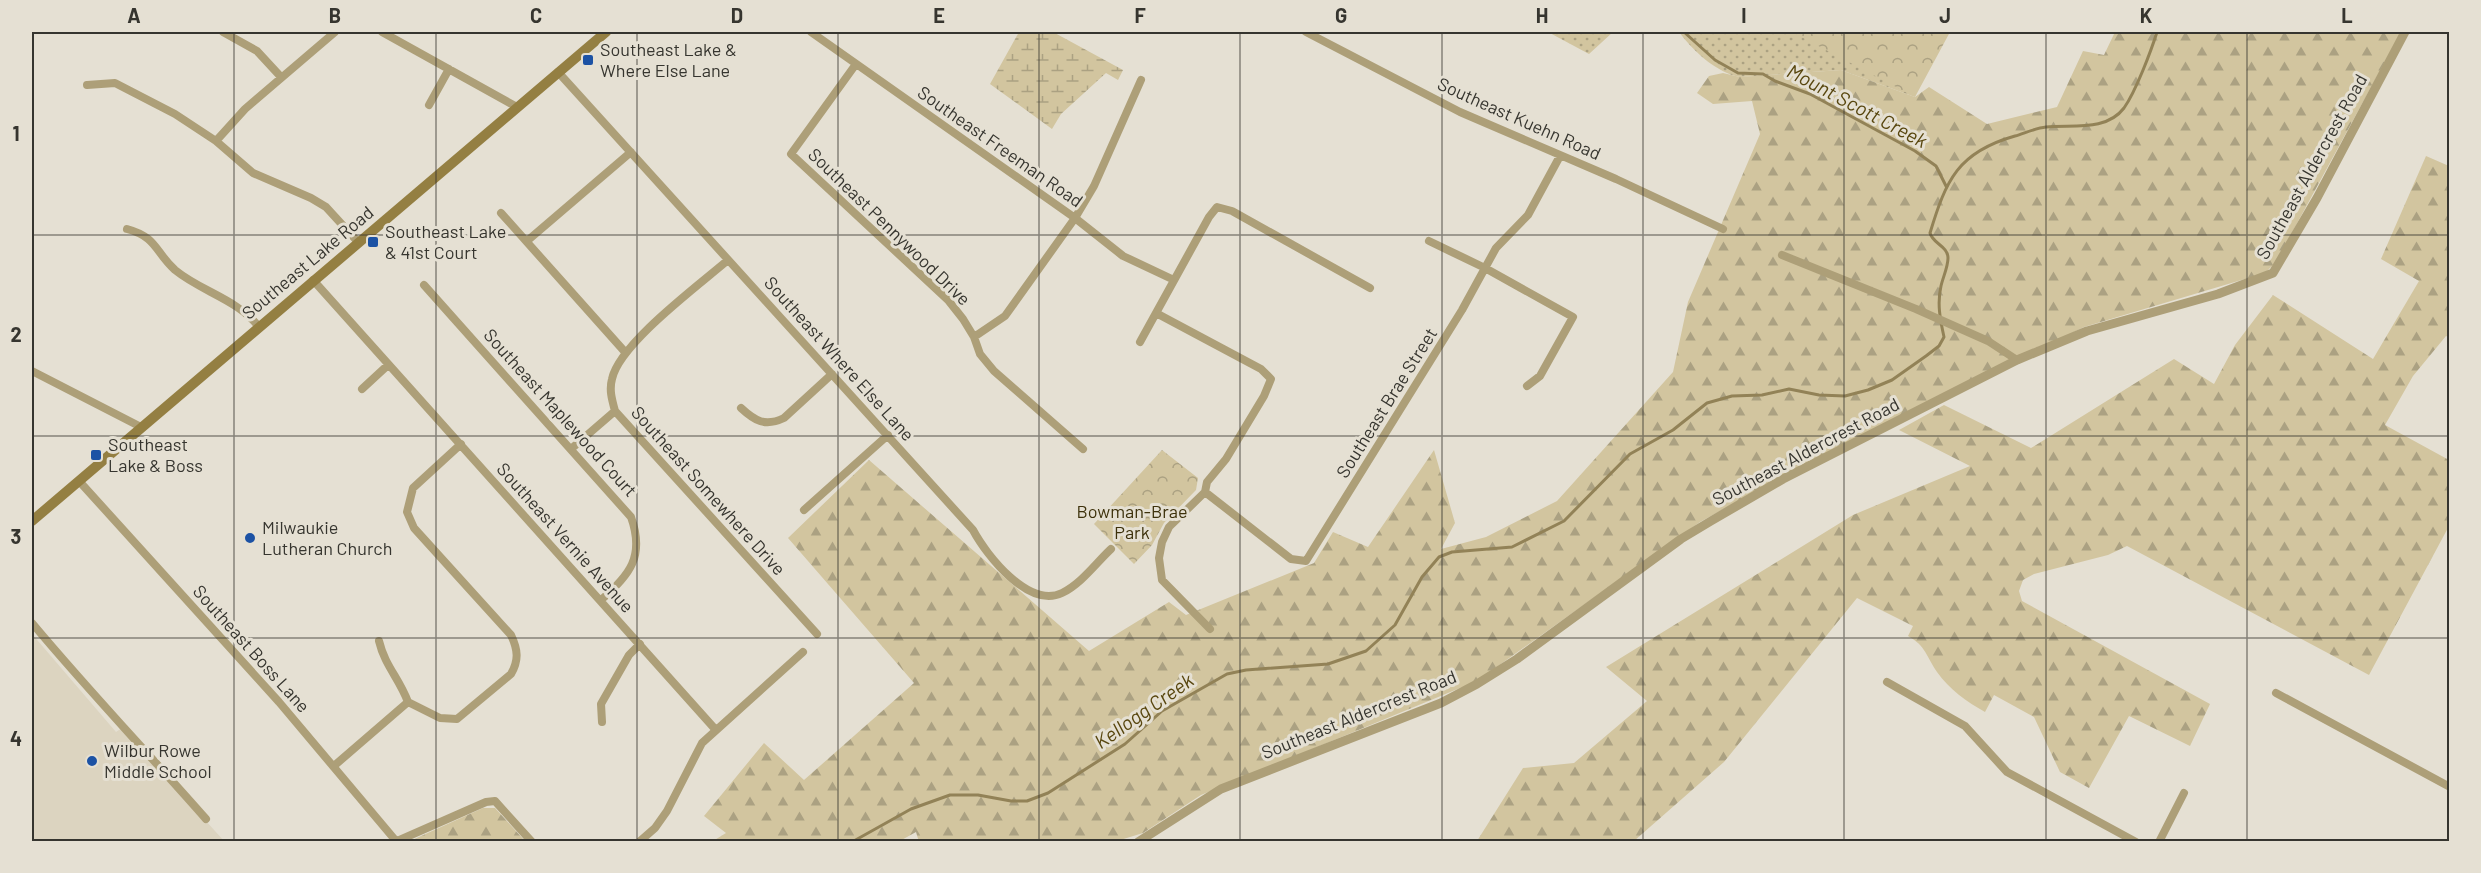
<svg xmlns="http://www.w3.org/2000/svg" width="2481" height="873" font-family="Barlow,sans-serif">
	<style>
		.built { fill: #dcd4c0 }
		.grass { fill: url(#grass-dots) }
		.forest { fill: url(#forest-firs) }
		.wetland { fill: url(#wetland-marsh) }
		.park { fill: url(#park-crowns) }
		.lines { fill: none; stroke-linecap: round; stroke-linejoin: round }
		.stream { stroke: #928257; stroke-width: 3 }
		.minor { stroke: #ad9f78; stroke-width: 8 }
		.tertiary { stroke: #ad9f78; stroke-width: 9 }
		.secondary { stroke: #947f42; stroke-width: 10 }
		.grid { fill: none; stroke: #36352f; stroke-width: 1.5; stroke-opacity: 0.55 }
		.poi-dot { fill: #1c52a4; stroke: #e5e0d3; stroke-width: 2 }
		.labels { text-anchor: middle; stroke-width: 6; stroke-linejoin: round; paint-order: stroke }
		.poi-label { font-size: 18px; fill: #36352f; stroke: #e5e0d3; text-anchor: start }
		.street-label { font-size: 18px; fill: #36352f; stroke: #e5e0d3 }
		.park-label { font-size: 18px; fill: #3d310b; stroke: #e5e0d3 }
		.water-label { font-size: 20px; font-style: italic; fill: #58460e; stroke: #e5e0d3 }
		.neatline { fill: none; stroke: #36352f; stroke-width: 2 }
		.grid-label { font-size: 20px; text-anchor: middle; font-weight: bold; fill: #36352f }
	</style>
	<defs>
		<pattern id="grass-dots" width="8" height="8" patternUnits="userSpaceOnUse" patternTransform="scale(1.5)"><rect width="8" height="8" fill="#d2c59f"/><path d="M2 2h.1M6 6h.1" fill="none" stroke="#aba182" stroke-width="1.8" stroke-linecap="round"/></pattern>
		<pattern id="forest-firs" width="22" height="20" patternUnits="userSpaceOnUse" patternTransform="scale(1.5)"><rect width="22" height="20" fill="#d2c59f"/><path d="M5 1l3.5 6h-7zM16 11l3.5 6h-7z" fill="#aba182"/></pattern>
		<pattern id="wetland-marsh" width="20" height="14" patternUnits="userSpaceOnUse" patternTransform="scale(1.5)"><rect width="20" height="14" fill="#d2c59f"/><path d="M1 5h8M5 5V1M11 12h8M15 12V8" fill="none" stroke="#aba182"/></pattern>
		<pattern id="park-crowns" width="20" height="18" patternUnits="userSpaceOnUse" patternTransform="scale(1.5)"><rect width="20" height="18" fill="#d2c59f"/><path d="M2 6a3 3 0 1 1 6 0M12 15a3 3 0 1 1 6 0" fill="none" stroke="#aba182"/></pattern>
	</defs>
	<rect width="100%" height="100%" fill="#e5e0d3"/>
	<path class="built" d="M 32,634 L 116,732 L 122,728 L 224,841 L 32,841 Z"/>
	<path class="grass" d="M 1548,32 L 1613,32 L 1589,54 Z
		M 1679,32 L 1856,32 L 1915,97 L 1841,70 L 1740,77 C 1717,73 1693,51 1679,32 Z"/>
	<path class="forest" d="M 2115,32 L 2401,32 L 2276,262 L 2265,273 L 2084,327 L 1807,463 L 1700,522 L 1477,681 L 1201,795 L 1143,833 L 1117,841 L 919,842 L 916,832 L 898,842 L 713,841 L 726,833 L 704,816 L 764,743 L 804,780 L 914,683 L 788,538 L 869,460 L 1089,651 L 1169,602 L 1186,615 L 1314,563 L 1333,532 L 1368,547 L 1434,450 L 1455,523 L 1441,549 L 1486,537 L 1557,501 L 1673,372 L 1688,302 L 1760,134 L 1752,101 L 1713,104 L 1697,93 L 1709,76 L 1723,73 L 1740,77 L 1841,70 L 1915,97 L 1929,87 L 1987,124 L 2057,107 L 2083,51 L 2104,55 Z
		M 2426,156 L 2449,166 L 2449,337 L 2446,336 L 2413,376 L 2385,425 L 2449,460 L 2449,526 L 2369,675 L 2127,546 L 2108,555 L 2034,574 L 2023,580 L 2019,591 L 2022,601 L 2210,704 L 2190,746 L 2129,716 L 2089,788 L 2060,772 L 2034,717 L 1994,695 L 1985,712 C 1967,702 1949,689 1937,672 C 1926,656 1926,646 1908,636 L 1913,626 L 1857,598 L 1724,762 L 1634,841 L 1477,841 L 1523,768 L 1574,763 L 1647,701 L 1606,667 L 1853,515 L 1970,466 L 1899,430 L 1944,405 L 2031,448 L 2174,359 L 2214,384 L 2235,345 L 2273,295 L 2373,359 L 2419,281 L 2381,259 Z
		M 483,808 L 495,808 L 525,841 L 410,841 Z"/>
	<path class="wetland" d="M 1019,32 L 1053,32 L 1123,70 L 1118,80 L 1106,73 L 1061,114 L 1052,129 L 990,84 Z"/>
	<path class="park" d="M 1792,32 L 1950,32 L 1915,97 Z
		M 1162,450 L 1198,478 L 1196,490 L 1164,523 L 1152,545 L 1134,564 L 1094,524 Z"/>
	<g class="lines">
		<path class="stream" d="M 1684,32 L 1715,60 L 1738,73 L 1763,74 L 1775,81 L 1810,94 L 1915,151 L 1936,166 L 1946,186
			M 852,842 L 911,809 L 950,795 L 978,795 L 1011,801 L 1027,801 L 1048,793 L 1125,744 L 1162,711 L 1227,674 L 1246,670 L 1328,664 L 1366,651 L 1395,625 L 1422,577 L 1439,557 L 1452,552 L 1512,547 L 1564,521 L 1630,454 L 1673,430 L 1707,403 L 1732,396 L 1762,395 L 1789,389 L 1819,395 L 1845,396 L 1868,390 L 1892,380 L 1926,356 L 1939,346 L 1944,337 C 1940,319 1937,303 1941,286 C 1943,277 1948,267 1948,258 C 1948,246 1933,244 1930,233 C 1946,180 1958,152 2015,136 C 2025,133 2036,128 2046,127 C 2071,124 2106,132 2124,108 C 2136,91 2151,51 2157,32"/>
		<path class="minor" d="M 223,32 L 257,51 L 281,77
			M 382,32 L 517,107
			M 811,32 L 1075,218 L 1123,256 L 1174,280
			M 1306,32 L 1460,112 L 1616,179 L 1723,229
			M 856,64 L 791,154 L 948,300 L 963,319 L 974,337 L 980,354 L 994,371 L 1083,449
			M 558,72 L 973,530 C 987,556 1029,609 1062,593 C 1081,584 1096,563 1111,549
			M 87,85 L 115,83 L 175,114 L 216,141 L 253,173 L 311,198 L 326,207 L 358,242
			M 429,105 L 449,69
			M 216,141 L 245,109 L 335,32
			M 501,213 L 625,352
			M 127,229 C 157,237 155,252 175,270 C 202,292 237,299 259,327
			M 527,241 L 631,152
			M 1429,241 L 1485,268 L 1573,317 L 1540,376 L 1527,386
			M 1782,255 L 1916,309 L 1988,341 L 2017,360
			M 728,260 C 699,285 619,344 612,379 C 609,390 612,400 615,411 L 817,634
			M 313,280 L 715,729
			M 424,285 L 631,517 C 645,556 630,575 601,600
			M 1156,313 L 1261,369 L 1271,379 L 1264,396 L 1226,459 L 1207,482 L 1205,492 L 1169,527 L 1162,542 L 1159,558 L 1162,580 L 1210,629
			M 974,337 L 1005,316 L 1075,218 L 1094,186 L 1141,80
			M 1140,342 L 1209,217 L 1217,207 L 1232,211 L 1370,288
			M 32,371 L 141,427
			M 362,389 L 388,365
			M 741,408 C 755,421 765,427 784,418 L 832,374
			M 571,449 L 615,411
			M 79,481 L 279,702 L 396,841
			M 1205,492 L 1291,559 L 1306,561 L 1462,310 L 1496,248 L 1528,215 L 1560,156
			M 804,510 L 888,435
			M 32,623 C 88,690 148,753 206,819
			M 379,641 C 385,666 399,678 408,702
			M 1887,682 L 1965,726 L 2007,772 L 2136,842
			M 2276,693 L 2450,787
			M 408,702 L 440,718 L 457,719 L 511,674 C 519,660 518,650 511,635 L 414,528 L 407,512 L 413,488 L 461,444
			M 602,722 L 601,704 L 629,655 L 640,644
			M 335,765 L 408,702
			M 395,842 L 486,802 L 495,801 L 532,842
			M 639,842 L 655,828 L 667,811 L 702,743 L 803,652
			M 2159,842 L 2184,793"/>
		<path class="tertiary" d="M 1138,842 L 1221,789 L 1441,703 L 1477,684 L 1517,659 L 1681,539 L 1711,521 L 1783,479 L 2017,360 L 2087,331 L 2218,294 L 2273,273 L 2317,198 L 2405,32"/>
		<path class="secondary" d="M 32,521 L 606,32"/>
	</g>
	<path class="grid" d="M 234,32 L 234,842M 436,32 L 436,842M 637,32 L 637,842M 838,32 L 838,842M 1039,32 L 1039,842M 1240,32 L 1240,842M 1442,32 L 1442,842M 1643,32 L 1643,842M 1844,32 L 1844,842M 2046,32 L 2046,842M 2247,32 L 2247,842M 32,235 L 2450,235M 32,436 L 2450,436M 32,638 L 2450,638"/>
	<g class="poi-dot">
		<rect x="582" y="54" width="12" height="12" rx="3"/>
		<rect x="367" y="236" width="12" height="12" rx="3"/>
		<rect x="90" y="449" width="12" height="12" rx="3"/>
		<circle cx="250" cy="538" r="6"/>
		<circle cx="92" cy="761" r="6"/>
	</g>
	<g class="labels">
		<g class="poi-label">
			<text x="600" y="56">Southeast Lake &amp;<tspan x="600" dy="21">Where Else Lane</tspan></text>
			<text x="385" y="238">Southeast Lake<tspan x="385" dy="21">&amp; 41st Court</tspan></text>
			<text x="108" y="451">Southeast<tspan x="108" dy="21">Lake &amp; Boss</tspan></text>
			<text x="262" y="534">Milwaukie<tspan x="262" dy="21">Lutheran Church</tspan></text>
			<text x="104" y="757">Wilbur Rowe<tspan x="104" dy="21">Middle School</tspan></text>
		</g>
		<g class="street-label">
			<text transform="translate(1519 119) rotate(24)" y="6">Southeast Kuehn Road</text>
			<text transform="translate(1000 147) rotate(35)" y="6">Southeast Freeman Road</text>
			<text transform="translate(2312 167) rotate(-61)" y="6">Southeast Aldercrest Road</text>
			<text transform="translate(889 227) rotate(44)" y="6">Southeast Pennywood Drive</text>
			<text transform="translate(308 263) rotate(-40)" y="6">Southeast Lake Road</text>
			<text transform="translate(839 359) rotate(48)" y="6">Southeast Where Else Lane</text>
			<text transform="translate(1387 403) rotate(-58)" y="6">Southeast Brae Street</text>
			<text transform="translate(560 413) rotate(48)" y="6">Southeast Maplewood Court</text>
			<text transform="translate(1806 452) rotate(-28)" y="6">Southeast Aldercrest Road</text>
			<text transform="translate(708 491) rotate(48)" y="6">Southeast Somewhere Drive</text>
			<text transform="translate(565 538) rotate(48)" y="6">Southeast Vernie Avenue</text>
			<text transform="translate(251 649) rotate(48)" y="6">Southeast Boss Lane</text>
			<text transform="translate(1359 715) rotate(-22)" y="6">Southeast Aldercrest Road</text>
		</g>
		<g class="park-label">
			<text x="1132" y="518">Bowman-Brae<tspan x="1132" dy="21">Park</tspan></text>
		</g>
		<g class="water-label">
			<text transform="translate(1857 106) rotate(28)" y="7">Mount Scott Creek</text>
			<text transform="translate(1144 711) rotate(-35)" y="7">Kellogg Creek</text>
		</g>
	</g>
	<rect width="2481" height="873" fill="none" stroke="#e5e0d3" stroke-width="66"/>
	<rect x="33" y="33" width="2415" height="807" class="neatline"/>
	<g class="grid-label">
		<text x="134" y="23">A</text>
		<text x="335" y="23">B</text>
		<text x="536" y="23">C</text>
		<text x="737" y="23">D</text>
		<text x="939" y="23">E</text>
		<text x="1140" y="23">F</text>
		<text x="1341" y="23">G</text>
		<text x="1542" y="23">H</text>
		<text x="1744" y="23">I</text>
		<text x="1945" y="23">J</text>
		<text x="2146" y="23">K</text>
		<text x="2347" y="23">L</text>
		<text x="16" y="141">1</text>
		<text x="16" y="342">2</text>
		<text x="16" y="544">3</text>
		<text x="16" y="746">4</text>
	</g>
</svg>
